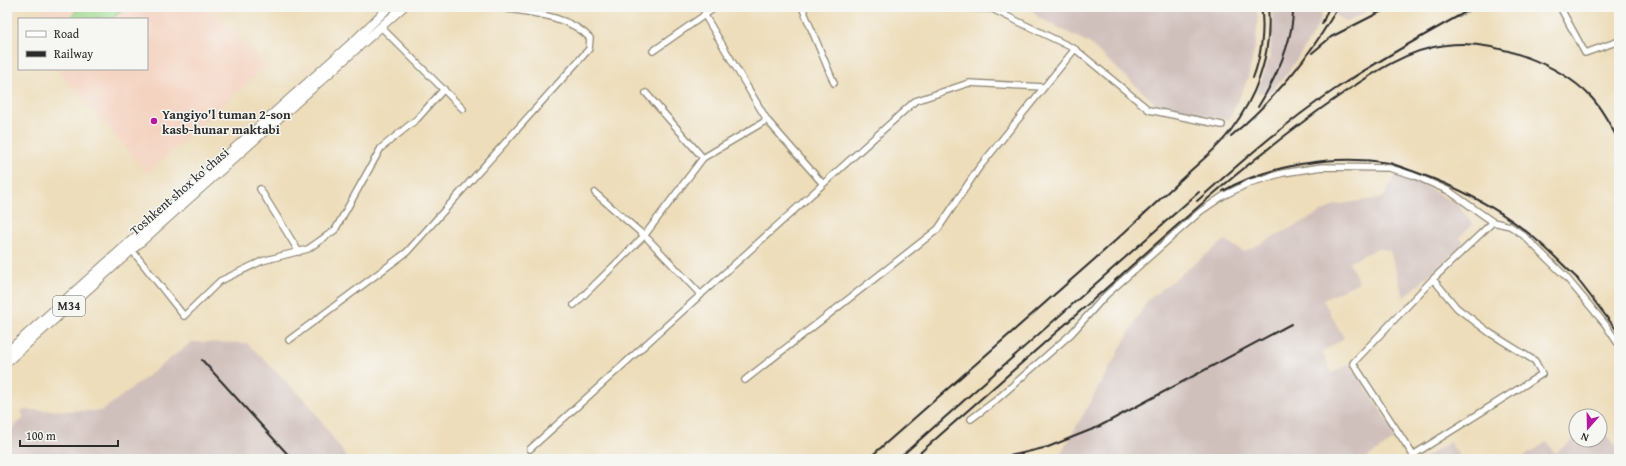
<svg xmlns="http://www.w3.org/2000/svg" width="1626" height="466" font-family="'Gentium Book Plus',serif">
	<style>
		.built { fill: #f4d3c1 }
		.industrial { fill: #d0c0bc }
		.green { fill: #9dd98d; stroke: #64825c }
		.lines { fill: none; stroke-linecap: round; stroke-linejoin: round }
		.street-casing { stroke: #8c8472; stroke-width: 8 }
		.primary-casing { stroke: #8c8472; stroke-width: 10 }
		.street { stroke: #fff; stroke-width: 5.5 }
		.primary { stroke: #fff; stroke-width: 8 }
		.rail { stroke: #2b2b2b; stroke-width: 2 }
		.poi-dot { fill: #b5179e; stroke: #f6f6f2; stroke-width: 1.5 }
		.labels { text-anchor: middle; stroke-width: 3; stroke-linejoin: round; paint-order: stroke }
		.shield { fill: #f6f6f2; stroke: #686867; stroke-width: 1 }
		.shield-label { font-size: 12px; font-weight: bold; fill: #2b2b2b }
		.poi-label { font-size: 13px; font-weight: bold; fill: #2b2b2b; stroke: #f6f6f2; text-anchor: start }
		.street-label { font-size: 13px; fill: #2b2b2b; stroke: #f6f6f2 }
	</style>
	<rect width="100%" height="100%" fill="#f6f6f2"/>
	<filter id="ink" filterUnits="userSpaceOnUse"><feTurbulence type="fractalNoise" baseFrequency=".025" numOctaves="2"/><feDisplacementMap in="SourceGraphic" scale="8" xChannelSelector="R" yChannelSelector="G"/><feConvolveMatrix kernelMatrix="1 2 1 2 8 2 1 2 1" color-interpolation-filters="sRGB"/></filter>
	<filter id="wash" filterUnits="userSpaceOnUse"><feTurbulence type="fractalNoise" baseFrequency=".012" numOctaves="4" result="noise"/><feDisplacementMap in="SourceGraphic" scale="16" xChannelSelector="R" yChannelSelector="G"/><feGaussianBlur stdDeviation="0.9" result="paint"/><feColorMatrix in="noise" values="0 0 0 0 0 0 0 0 0 0 0 0 0 0 0 0 0 1.4 0 .05"/><feComposite in="paint" operator="in"/></filter>
	<g filter="url(#wash)">
		<rect width="100%" height="100%" fill="#edddba"/>
		<path class="built" d="M 48,7 L 212,7 L 266,66 L 148,173 L 57,69 L 147,69 L 147,19 L 33,19 Z"/>
		<path class="industrial" d="M 1029,7 L 1256,7 L 1258,17 L 1256,41 L 1248,78 L 1229,120 L 1157,105 L 1089,43 L 1039,18 Z
			M 1271,7 L 1375,7 L 1347,22 L 1324,9 L 1315,32 L 1288,72 L 1271,92 L 1257,93 L 1270,56 L 1273,24 Z
			M 1395,175 L 1415,180 L 1458,205 L 1473,225 L 1459,237 L 1464,243 L 1404,298 L 1390,251 L 1378,248 L 1349,262 L 1359,282 L 1323,300 L 1344,338 L 1322,352 L 1332,373 L 1350,364 L 1398,437 L 1365,459 L 1058,459 L 1147,301 L 1225,240 L 1244,252 L 1335,205 L 1384,197 Z
			M 192,342 L 247,343 L 308,403 L 348,459 L 7,459 L 7,433 L 24,418 L 21,410 L 102,411 Z
			M 1600,428 L 1619,449 L 1619,459 L 1520,459 L 1547,442 L 1555,453 L 1576,438 L 1576,440 L 1600,440 Z
			M 1450,442 L 1461,459 L 1423,459 Z"/>
		<path class="green" d="M 80,7 L 126,7 L 112,19 L 68,19 Z"/>
	</g>
	<g filter="url(#ink)">
		<g class="lines">
			<defs>
				<path id="street" d="M 802,7 L 834,83
					M 943,7 L 991,9
					M 988,7 L 1075,49 L 1149,110 L 1222,125
					M 1560,7 L 1585,53 L 1619,41
					M 704,14 L 767,120 L 823,184
					M 382,28 L 463,109
					M 653,51 L 716,7
					M 646,93 L 703,158
					M 260,189 L 299,252
					M 595,193 L 648,239 L 701,295
					M 131,249 L 184,316 L 220,281 L 262,261 L 308,249 L 335,230 L 381,148 L 417,119 L 444,89
					M 574,305 L 644,236 L 703,158 L 767,120
					M 289,340 L 407,252 L 589,49 L 590,38 C 567,14 528,13 496,7
					M 745,380 L 938,229 L 978,169 L 1075,49
					M 971,419 L 995,401 L 1071,334 L 1106,295 L 1201,211 L 1223,196 L 1249,183 L 1283,173 L 1322,167 L 1389,168 L 1413,175 L 1449,191 L 1493,222 L 1510,226 L 1523,235 L 1565,276 L 1605,324 L 1619,345
					M 530,449 L 915,101 L 969,83 L 1044,87
					M 1413,455 L 1353,363 L 1433,279 L 1493,222
					M 1412,459 L 1413,455 L 1542,374 L 1535,361 L 1490,333 L 1457,308 L 1433,279"/>
				<path id="primary" d="M 7,352 L 354,41 L 389,7
					M 7,362 L 403,7"/>
			</defs>
			<use href="#street" class="street-casing"/>
			<use href="#primary" class="primary-casing"/>
			<use href="#street" class="street"/>
			<use href="#primary" class="primary"/>
			<path class="rail" d="M 1322,24 L 1329,7
				M 1312,53 L 1331,37 L 1390,7
				M 1253,78 C 1261,57 1265,29 1261,7
				M 1258,107 C 1275,79 1294,40 1293,7
				M 1231,136 C 1274,100 1310,56 1338,7
				M 1223,191 C 1247,177 1274,169 1301,164 C 1330,159 1359,158 1389,163 C 1397,165 1406,169 1415,172 C 1455,186 1493,205 1527,232 C 1545,246 1561,263 1578,279
				M 1197,201 C 1241,162 1285,123 1334,90 C 1379,60 1427,33 1475,7
				M 1575,276 L 1619,333
				M 202,360 L 292,459
				M 868,459 C 947,389 1026,320 1105,250 C 1133,225 1160,199 1187,174 C 1203,159 1219,147 1231,130 C 1258,94 1272,52 1268,7
				M 898,459 L 1199,192
				M 913,459 C 982,398 1051,337 1121,275 C 1192,212 1263,148 1342,94 C 1373,73 1408,49 1446,45 C 1492,39 1558,63 1590,96 C 1602,108 1610,125 1619,141
				M 997,459 L 1048,447 L 1098,427 L 1291,324"/>
		</g>
	</g>
	<circle class="poi-dot" cx="154" cy="121" r="4"/>
	<g class="labels">
		<rect class="shield" x="53" y="296" width="32" height="20" rx="3"/>
		<g class="shield-label">
			<text x="69" y="310">M34</text>
		</g>
		<g class="poi-label">
			<text x="162" y="119">Yangiyo'l tuman 2-son<tspan x="162" dy="15">kasb-hunar maktabi</tspan></text>
		</g>
		<g class="street-label">
			<text transform="translate(179 191) rotate(-41)" y="5">Toshkent shox ko'chasi</text>
		</g>
	</g>
	<rect width="1626" height="466" fill="none" stroke="#f6f6f2" stroke-width="24"/>
	<rect x="18" y="18" width="130" height="52" fill="#f6f6f2" stroke="#a5a5a2"/>
	<rect x="26" y="31" width="20" height="6" fill="#ffffff" stroke="#a5a5a2"/>
	<text x="54" y="38" font-size="12" fill="#2b2b2b">Road</text>
	<rect x="26" y="51" width="20" height="6" fill="#2b2b2b" stroke="#a5a5a2"/>
	<text x="54" y="58" font-size="12" fill="#2b2b2b">Railway</text>
	<g transform="translate(1588 428) rotate(200)"><circle r="19" fill="#f6f6f2" stroke="#a5a5a2"/>
	<path d="M0-3L7 15L0 10L-7 15Z" fill="#b5179e"/>
	<text y="-6" font-size="11" font-weight="bold" text-anchor="middle" fill="#2b2b2b">N</text>
	</g>
	<path d="M20 440v6h98v-6" fill="none" stroke="#2b2b2b" stroke-width="2"/>
	<text x="26" y="440" font-size="12" fill="#2b2b2b" stroke="#f6f6f2" stroke-width="3" paint-order="stroke">100 m</text>
</svg>
